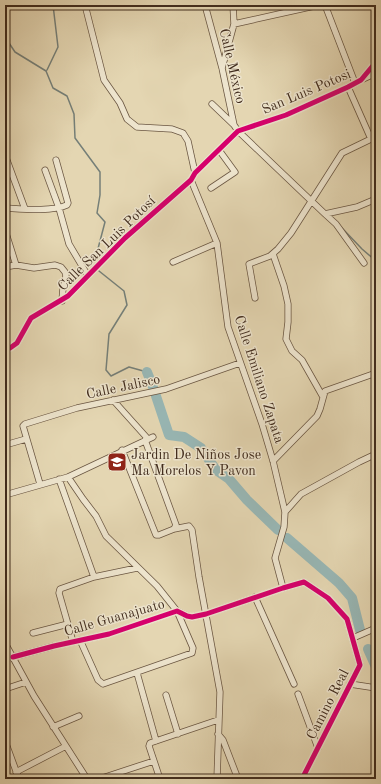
<svg xmlns="http://www.w3.org/2000/svg" width="381" height="784" font-family="'Old Standard TT',serif">
	<style>
		.lines { fill: none; stroke-linecap: round; stroke-linejoin: round }
		.stream { stroke: #757f78; stroke-width: 1.5 }
		.river { stroke: #98b7b5; stroke-width: 10 }
		.street-casing { stroke: #6a5642; stroke-width: 7 }
		.street { stroke: #ede4cd; stroke-width: 5.5 }
		.cycleway-casing { stroke: #ede4cd; stroke-width: 8 }
		.cycleway { stroke: #d6006c; stroke-width: 5 }
		.labels { text-anchor: middle; stroke-width: 3; stroke-linejoin: round; paint-order: stroke }
		.street-label { font-size: 14px; fill: #412c1d; stroke: #ede4cd }
		.poi-label { font-size: 14px; fill: #412c1d; stroke: #ede4cd; text-anchor: start }
	</style>
	<rect width="100%" height="100%" fill="#e4d6b2"/>
	<filter id="stains"><feTurbulence type="fractalNoise" baseFrequency=".005" numOctaves="4"/><feColorMatrix values="0 0 0 0 .2 0 0 0 0 .09 0 0 0 0 .02 0 0 0 .5 -.17"/></filter>
	<radialGradient id="worn" r=".72"><stop offset=".6" stop-color="#630" stop-opacity="0"/><stop offset="1" stop-color="#630" stop-opacity=".3"/></radialGradient>
	<g class="lines">
		<path class="stream" d="M 5,37 L 15,52 L 46,71 L 53,88 L 67,96 L 74,114 L 75,138 L 100,172 L 100,195 L 97,213 L 105,222 L 95,260
			M 47,70 L 58,47 L 53,5
			M 342,228 L 362,249 L 376,261
			M 99,271 L 124,291 L 127,305 L 109,334 L 106,370 L 111,376 L 129,367 L 147,372"/>
		<path class="river" d="M 147,372 L 153,387
			M 156,396 L 169,435 L 184,437 L 201,448 L 216,470 L 229,479 L 247,500 L 278,530
			M 287,538 L 339,583 L 352,598 L 360,630
			M 368,649 L 376,667"/>
		<defs>
			<path id="street" d="M 85,5 L 104,80 L 120,103 L 127,119 L 137,127 L 172,129 L 183,133 L 188,141 L 195,173
				M 205,5 L 222,68 L 234,125 L 238,131 L 325,214
				M 325,5 L 355,83
				M 234,24 L 319,5
				M 222,68 L 234,24 L 233,5
				M 363,79 L 376,73
				M 212,104 L 234,125
				M 5,155 L 25,209
				M 45,170 L 59,208 L 69,244 L 88,276
				M 191,180 L 217,243 L 228,327 L 262,424 L 273,461 L 285,512 L 284,527 L 275,558 L 283,588
				M 211,188 L 235,172 L 219,150
				M 5,208 C 23,209 51,212 67,205 L 68,203 L 56,160
				M 5,230 L 16,265
				M 273,254 L 284,286 L 288,304 L 288,322 L 286,339 L 292,351 L 302,360 L 323,397
				M 173,262 L 217,243
				M 364,263 L 336,224 L 325,214 L 357,207 L 376,199
				M 5,267 L 16,265 L 34,268 L 55,265 L 61,267 L 65,272 L 66,276 L 63,288 L 62,301
				M 255,298 L 249,264 L 270,256 L 278,249 L 291,233 L 342,153 L 371,139 L 348,87
				M 5,350 L 10,348 L 17,343 L 31,318 L 68,296 L 125,238 L 191,180 L 195,173 L 238,131 L 286,115 L 348,87 L 361,80 L 376,62
				M 113,400 L 148,439
				M 145,440 L 176,525 L 174,529
				M 5,445 L 26,439
				M 122,450 L 156,535 L 159,535 L 174,529 L 189,526 L 192,530 L 199,577 L 220,692 L 217,779
				M 273,461 L 317,416 L 320,409 L 325,391 L 376,373
				M 68,477 L 83,499 L 96,516 L 106,536 L 157,586 L 177,611 L 193,648 L 192,653 L 103,684 L 98,680 L 80,640
				M 59,479 L 94,577
				M 40,484 L 23,426 L 25,424 L 77,408 L 166,389 L 240,363
				M 5,495 L 68,477 L 153,437
				M 285,512 L 301,494 L 359,462 L 376,454
				M 255,597 L 294,684
				M 33,633 L 68,624
				M 353,638 L 376,628
				M 73,642 L 59,593 L 60,589 L 94,577 L 137,568
				M 5,643 L 34,696 L 87,779
				M 13,657 L 54,646 L 109,634 L 177,611 L 187,616 L 192,617 L 206,614 L 283,588 L 304,582 L 328,598 L 347,619 L 360,665 L 302,779
				M 137,673 L 156,741
				M 350,684 L 376,688
				M 5,689 L 26,682
				M 298,694 L 318,748
				M 166,695 L 178,734
				M 53,727 L 79,716
				M 218,734 L 223,740 L 238,779
				M 5,741 L 19,779
				M 16,772 L 66,746
				M 99,779 L 154,761
				M 160,779 L 149,746 L 150,743 L 218,720
				M 270,779 L 271,779"/>
		</defs>
		<use href="#street" class="street-casing"/>
		<use href="#street" class="street"/>
		<defs>
			<path id="cycleway" d="M 5,350 L 10,348 L 17,343 L 31,318 L 68,296 L 125,238 L 191,180 L 195,173 L 238,131 L 286,115 L 348,87 L 361,80 L 376,62
				M 13,657 L 54,646 L 109,634 L 177,611 L 187,616 L 192,617 L 206,614 L 283,588 L 304,582 L 328,598 L 347,619 L 360,665 L 302,779"/>
		</defs>
		<use href="#cycleway" class="cycleway-casing"/>
		<use href="#cycleway" class="cycleway"/>
	</g>
	<defs>
		<symbol id="school-square" viewBox="-11 -11 22 22"><rect x="-9" y="-9" width="18" height="18" rx="4" fill="#8f2418" stroke="#ede4cd"/><path d="M0-5L7-2L0 1L-7-2ZM-4 1L0 2.5L4 1V4Q0 6-4 4Z" fill="#fff"/></symbol>
	</defs>
	<g fill-rule="evenodd">
		<use href="#school-square" x="106" y="451" width="22" height="22"/>
	</g>
	<g class="labels">
		<g class="street-label">
			<text transform="translate(233 66) rotate(77)" y="5">Calle México</text>
			<text transform="translate(306 91) rotate(-23)" y="5">San Luis Potosi</text>
			<text transform="translate(106 243) rotate(-44)" y="5">Calle San Luis Potosí</text>
			<text transform="translate(260 379) rotate(72)" y="5">Calle Emiliano Zapata</text>
			<text transform="translate(123 386) rotate(-12)" y="5">Calle Jalisco</text>
			<text transform="translate(114 617) rotate(-16)" y="5">Calle Guanajuato</text>
			<text transform="translate(327 704) rotate(-63)" y="5">Camino Real</text>
		</g>
		<g class="poi-label">
			<text x="131" y="459">Jardin De Niños Jose<tspan x="131" dy="16">Ma Morelos Y Pavon</tspan></text>
		</g>
	</g>
	<rect width="381" height="784" fill="none" stroke="#e4d6b2" stroke-width="20"/>
	<rect x="6" y="6" width="369" height="772" fill="none" stroke="#412c1d" stroke-width="2"/>
	<rect x="10" y="10" width="361" height="764" fill="none" stroke="#412c1d"/>
	<rect width="100%" height="100%" filter="url(#stains)"/>
	<rect width="100%" height="100%" fill="url(#worn)"/>
</svg>
